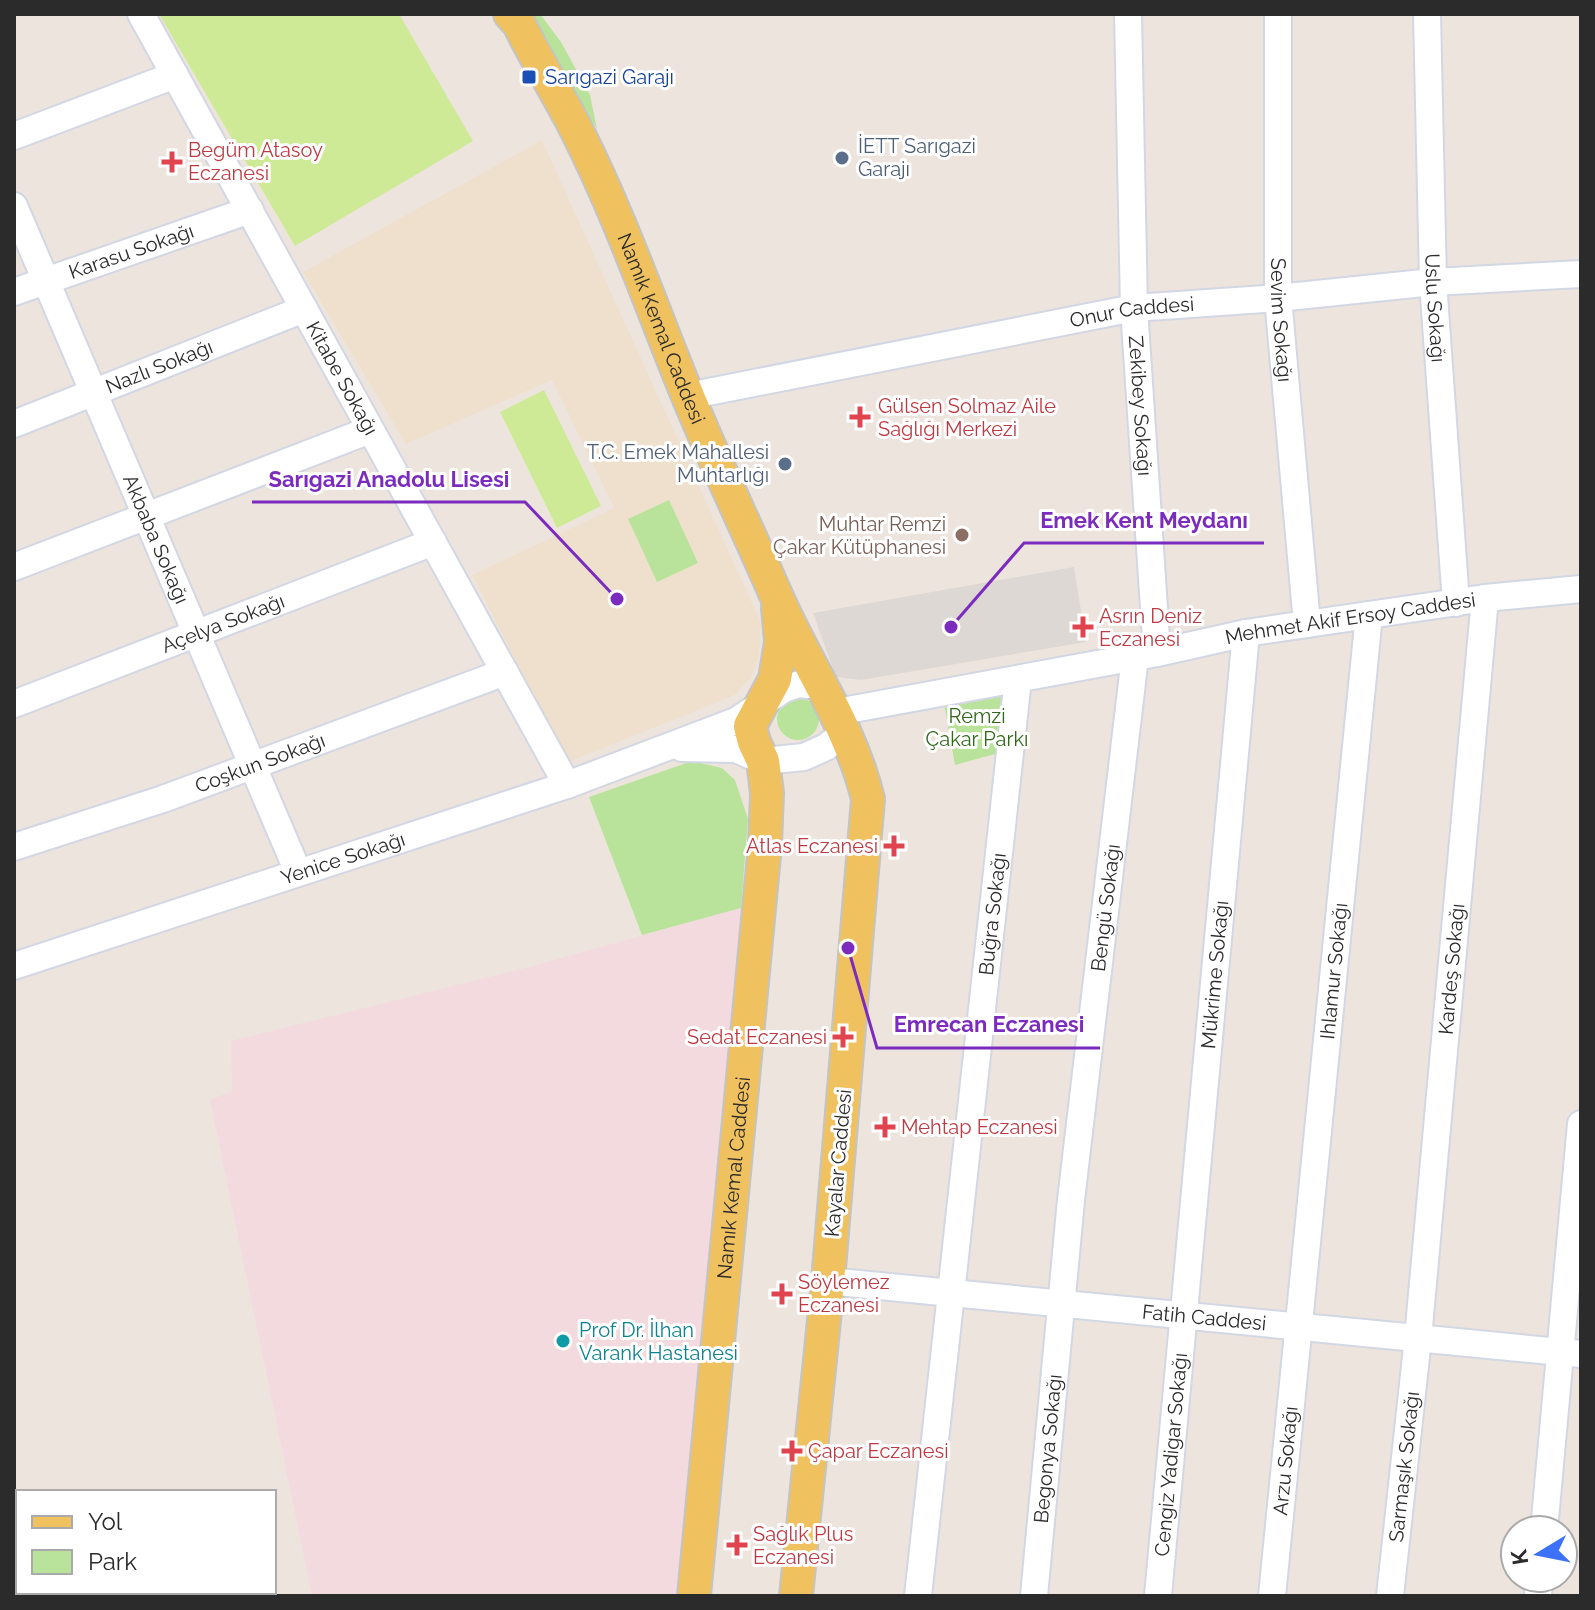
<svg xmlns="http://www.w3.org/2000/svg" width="1595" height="1610" font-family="Raleway,sans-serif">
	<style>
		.education { fill: #eee0cd }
		.medical { fill: #f3dade }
		.green { fill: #b9e39a }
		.pitch { fill: #ceea96 }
		.plaza { fill: #ddd8d4 }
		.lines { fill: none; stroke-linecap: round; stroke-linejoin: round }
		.minor-casing { stroke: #d2d7e3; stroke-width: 30 }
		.major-casing { stroke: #c4c4c4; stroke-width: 36 }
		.minor { stroke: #fff; stroke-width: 26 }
		.major { stroke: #f0c15f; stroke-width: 32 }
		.transit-dot { fill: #1a4fb4; stroke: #fff; stroke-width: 3 }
		.service-dot { fill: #5c6f8a; stroke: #fff; stroke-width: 3 }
		.health-dot { fill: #e0444e; stroke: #fff; stroke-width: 3 }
		.education-dot { fill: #8d6e63; stroke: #fff; stroke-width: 3 }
		.culture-dot { fill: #0f9aa8; stroke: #fff; stroke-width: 3 }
		.labels { text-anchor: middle; stroke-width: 6; stroke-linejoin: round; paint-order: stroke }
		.transit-label { font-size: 20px; fill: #164399; stroke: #fff; text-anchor: start }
		.service-label { font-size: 20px; fill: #4e5e75; stroke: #fff; text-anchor: start }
		.health-label { font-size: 20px; fill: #be3a42; stroke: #fff; text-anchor: start }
		.street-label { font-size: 20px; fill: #2b2b2b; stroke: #fff }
		.education-label { font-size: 20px; fill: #785e54; stroke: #fff; text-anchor: end }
		.park-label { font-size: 20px; fill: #31681b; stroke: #fff }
		.culture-label { font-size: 20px; fill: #0d838f; stroke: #fff; text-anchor: start }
		.leader { fill: none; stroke: #7b2cbf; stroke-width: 3 }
		.callout-dot { fill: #7b2cbf; stroke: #fff; stroke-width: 3 }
		.callout-label { font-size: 22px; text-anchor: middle; font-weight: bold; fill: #7b2cbf; stroke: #fff; stroke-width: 6; stroke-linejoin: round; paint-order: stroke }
	</style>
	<rect width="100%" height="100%" fill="#ede5dd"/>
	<path class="education" d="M 542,140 L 761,623 L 759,656 L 751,678 L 735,695 L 568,762 L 472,575 L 614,508 L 552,380 L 406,444 L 303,272 Z"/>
	<path class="medical" d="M 741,908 L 678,1596 L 312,1596 L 210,1100 L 232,1091 L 231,1041 L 525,968 Z"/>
	<path class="green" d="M 521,14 L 540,14 L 561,42 L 590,95 L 597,129 L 549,49 Z
		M 669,500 L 698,563 L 657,582 L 628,519 Z
		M 1004,691 L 1006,751 L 955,765 L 944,703 Z
		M777 719a21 21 0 1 1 42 0a21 21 0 1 1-42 0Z
		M 692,761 L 722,768 L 735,780 L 748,819 L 741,908 L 642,935 L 589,797 Z"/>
	<path class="pitch" d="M 159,14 L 399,14 L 473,141 L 295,246 Z
		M 544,390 L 601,506 L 557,528 L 500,412 Z"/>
	<path class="plaza" d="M 1074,567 L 1086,642 L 861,680 L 836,677 L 813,613 Z"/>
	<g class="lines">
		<defs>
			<g id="minor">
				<path id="s1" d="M 141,14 L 567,785"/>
				<path id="s2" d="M 1128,14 L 1134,308 L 1157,653"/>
				<path id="s3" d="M 1278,14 L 1278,298 L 1307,624"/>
				<path id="s4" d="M 1427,14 L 1433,282 L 1456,603"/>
				<path d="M 14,136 L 175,75"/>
				<path id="s5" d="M 14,206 L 298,872"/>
				<path id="s6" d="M 14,292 L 250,210"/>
				<path id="s7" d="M 688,396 L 1134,308 L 1278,298 L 1433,282 L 1581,274"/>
				<path id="s8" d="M 14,424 L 304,309"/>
				<path d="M 14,567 L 370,430"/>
				<path id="s9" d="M 14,704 L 433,542"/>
				<path id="s10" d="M 837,712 L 1157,653 L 1246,633 L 1485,598 L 1581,589"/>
				<path d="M 682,748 L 736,749 L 763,761 L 804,757 L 826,747 L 845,732"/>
				<path id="s11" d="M 14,847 L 163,799 L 505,672"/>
				<path id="s12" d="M 14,966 L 567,785 L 736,721 L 784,689 L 799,684 L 820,686"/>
				<path id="s13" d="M 828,1281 L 1581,1354"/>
				<path d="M 1544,1530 L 1581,1124"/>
				<path id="s14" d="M 918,1596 L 1018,679"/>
				<path id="s15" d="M 1034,1596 L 1071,1200 L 1135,657"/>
				<path id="s16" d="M 1158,1596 L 1246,633"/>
				<path id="s17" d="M 1272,1596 L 1369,615"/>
				<path id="s18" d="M 1390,1596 L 1418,1338 L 1485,598"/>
				<path d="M 1538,1596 L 1539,1578"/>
			</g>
			<g id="major">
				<path id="s19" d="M 510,14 L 519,24 C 537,61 559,95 577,131 C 619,214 650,303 685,389 C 713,458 746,526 776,595 C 806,664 850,725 868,799 L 828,1281 L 796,1596"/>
				<path id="s20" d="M 694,1596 L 765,845 L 767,793 L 763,761 L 754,742 L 750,726 L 775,679 L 781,642 L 778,608"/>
			</g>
		</defs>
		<use href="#minor" class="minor-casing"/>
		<use href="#major" class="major-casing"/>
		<use href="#minor" class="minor"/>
		<use href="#major" class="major"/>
	</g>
	<rect class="transit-dot" x="521" y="69" width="16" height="16" rx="4"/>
	<g class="service-dot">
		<circle cx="842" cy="158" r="8"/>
		<circle cx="785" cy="464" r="8"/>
	</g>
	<g class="health-dot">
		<path d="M168 150h8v8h8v8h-8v8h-8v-8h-8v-8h8z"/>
		<path d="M856 405h8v8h8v8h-8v8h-8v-8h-8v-8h8z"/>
		<path d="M1079 615h8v8h8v8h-8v8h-8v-8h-8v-8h8z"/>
		<path d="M890 834h8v8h8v8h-8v8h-8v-8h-8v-8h8z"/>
		<path d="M839 1025h8v8h8v8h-8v8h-8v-8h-8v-8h8z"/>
		<path d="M881 1115h8v8h8v8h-8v8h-8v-8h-8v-8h8z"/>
		<path d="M778 1282h8v8h8v8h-8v8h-8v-8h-8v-8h8z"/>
		<path d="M788 1439h8v8h8v8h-8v8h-8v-8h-8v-8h8z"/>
		<path d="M733 1533h8v8h8v8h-8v8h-8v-8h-8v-8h8z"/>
	</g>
	<circle class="education-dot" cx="962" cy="535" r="8"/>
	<circle class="culture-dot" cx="563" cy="1341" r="8"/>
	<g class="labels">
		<g class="transit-label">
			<text x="545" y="84">Sarıgazi Garajı</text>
		</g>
		<g class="service-label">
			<text x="858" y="153">İETT Sarıgazi<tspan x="858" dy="23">Garajı</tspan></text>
			<text x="769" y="459" text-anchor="end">T.C. Emek Mahallesi<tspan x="769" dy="23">Muhtarlığı</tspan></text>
		</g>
		<g class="health-label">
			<text x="188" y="157">Begüm Atasoy<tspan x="188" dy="23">Eczanesi</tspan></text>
			<text x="878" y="413">Gülsen Solmaz Aile<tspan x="878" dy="23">Sağlığı Merkezi</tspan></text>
			<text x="1099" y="623">Asrın Deniz<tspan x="1099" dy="23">Eczanesi</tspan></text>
			<text x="878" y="853" text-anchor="end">Atlas Eczanesi</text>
			<text x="827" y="1044" text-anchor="end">Sedat Eczanesi</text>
			<text x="901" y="1134">Mehtap Eczanesi</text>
			<text x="798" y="1289">Söylemez<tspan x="798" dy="23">Eczanesi</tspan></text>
			<text x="808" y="1458">Çapar Eczanesi</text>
			<text x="753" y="1541">Sağlık Plus<tspan x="753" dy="23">Eczanesi</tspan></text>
		</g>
		<g class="street-label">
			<text dy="7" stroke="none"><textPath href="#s6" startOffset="124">Karasu Sokağı</textPath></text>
			<text dy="7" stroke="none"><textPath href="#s4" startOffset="294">Uslu Sokağı</textPath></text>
			<text dy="7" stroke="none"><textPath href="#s7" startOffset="452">Onur Caddesi</textPath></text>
			<text dy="7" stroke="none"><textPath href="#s3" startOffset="306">Sevim Sokağı</textPath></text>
			<text dy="7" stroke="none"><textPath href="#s19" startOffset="350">Namık Kemal Caddesi</textPath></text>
			<text dy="7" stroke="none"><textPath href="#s8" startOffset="156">Nazlı Sokağı</textPath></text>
			<text dy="7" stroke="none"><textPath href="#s1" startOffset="416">Kitabe Sokağı</textPath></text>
			<text dy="7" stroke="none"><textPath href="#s2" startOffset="392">Zekibey Sokağı</textPath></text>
			<text dy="7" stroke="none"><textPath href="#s5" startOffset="362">Akbaba Sokağı</textPath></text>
			<text dy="7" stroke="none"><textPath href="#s10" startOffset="522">Mehmet Akif Ersoy Caddesi</textPath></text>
			<text dy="7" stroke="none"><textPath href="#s9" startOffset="224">Açelya Sokağı</textPath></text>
			<text dy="7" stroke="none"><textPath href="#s11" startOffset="260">Coşkun Sokağı</textPath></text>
			<text dy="7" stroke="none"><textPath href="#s12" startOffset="346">Yenice Sokağı</textPath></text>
			<text dy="7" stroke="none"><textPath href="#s15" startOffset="692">Bengü Sokağı</textPath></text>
			<text dy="7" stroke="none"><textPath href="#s14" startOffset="686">Buğra Sokağı</textPath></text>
			<text dy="7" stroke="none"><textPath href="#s18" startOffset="630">Kardeş Sokağı</textPath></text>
			<text dy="7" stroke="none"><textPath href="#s17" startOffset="628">Ihlamur Sokağı</textPath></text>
			<text dy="7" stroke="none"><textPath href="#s16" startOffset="624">Mükrime Sokağı</textPath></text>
			<text transform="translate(838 1163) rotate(-85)" y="7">Kayalar Caddesi</text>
			<text dy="7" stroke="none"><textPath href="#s20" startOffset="420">Namık Kemal Caddesi</textPath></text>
			<text dy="7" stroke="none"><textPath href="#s13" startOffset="378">Fatih Caddesi</textPath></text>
			<text dy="7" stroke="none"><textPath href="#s15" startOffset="148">Begonya Sokağı</textPath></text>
			<text dy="7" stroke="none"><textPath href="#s16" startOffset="142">Cengiz Yadigar Sokağı</textPath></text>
			<text dy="7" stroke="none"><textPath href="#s17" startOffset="136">Arzu Sokağı</textPath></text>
			<text dy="7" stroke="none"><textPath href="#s18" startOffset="130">Sarmaşık Sokağı</textPath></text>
		</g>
		<g class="education-label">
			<text x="946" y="531">Muhtar Remzi<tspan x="946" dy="23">Çakar Kütüphanesi</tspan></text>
		</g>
		<g class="park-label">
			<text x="977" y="723">Remzi<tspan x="977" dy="23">Çakar Parkı</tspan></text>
		</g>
		<g class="culture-label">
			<text x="579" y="1337">Prof Dr. İlhan<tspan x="579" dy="23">Varank Hastanesi</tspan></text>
		</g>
	</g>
	<path class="leader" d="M617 599L525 502H252M951 627L1024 543H1264M848 948L877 1048H1100"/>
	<g class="callout-dot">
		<circle cx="617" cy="599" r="8"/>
		<circle cx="951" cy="627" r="8"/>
		<circle cx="848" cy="948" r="8"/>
	</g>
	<g class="callout-label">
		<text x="389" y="487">Sarıgazi Anadolu Lisesi</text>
		<text x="1144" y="528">Emek Kent Meydanı</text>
		<text x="989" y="1032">Emrecan Eczanesi</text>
	</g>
	<rect width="1595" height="1610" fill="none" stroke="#2b2b2b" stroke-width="32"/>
	<rect x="16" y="1490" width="260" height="104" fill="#ffffff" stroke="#aaaaaa" stroke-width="2"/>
	<rect x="32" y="1516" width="40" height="12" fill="#f0c15f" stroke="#aaaaaa" stroke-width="2"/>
	<text x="88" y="1530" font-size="24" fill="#2b2b2b">Yol</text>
	<rect x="32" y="1550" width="40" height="24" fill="#b9e39a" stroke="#aaaaaa" stroke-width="2"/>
	<text x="88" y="1570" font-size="24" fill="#2b2b2b">Park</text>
	<g transform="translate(1539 1554) rotate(260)"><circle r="38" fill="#ffffff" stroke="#aaaaaa" stroke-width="2"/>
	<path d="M0-6L14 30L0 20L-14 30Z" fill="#3e71f9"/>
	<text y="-12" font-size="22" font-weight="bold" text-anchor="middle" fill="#2b2b2b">K</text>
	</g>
</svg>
